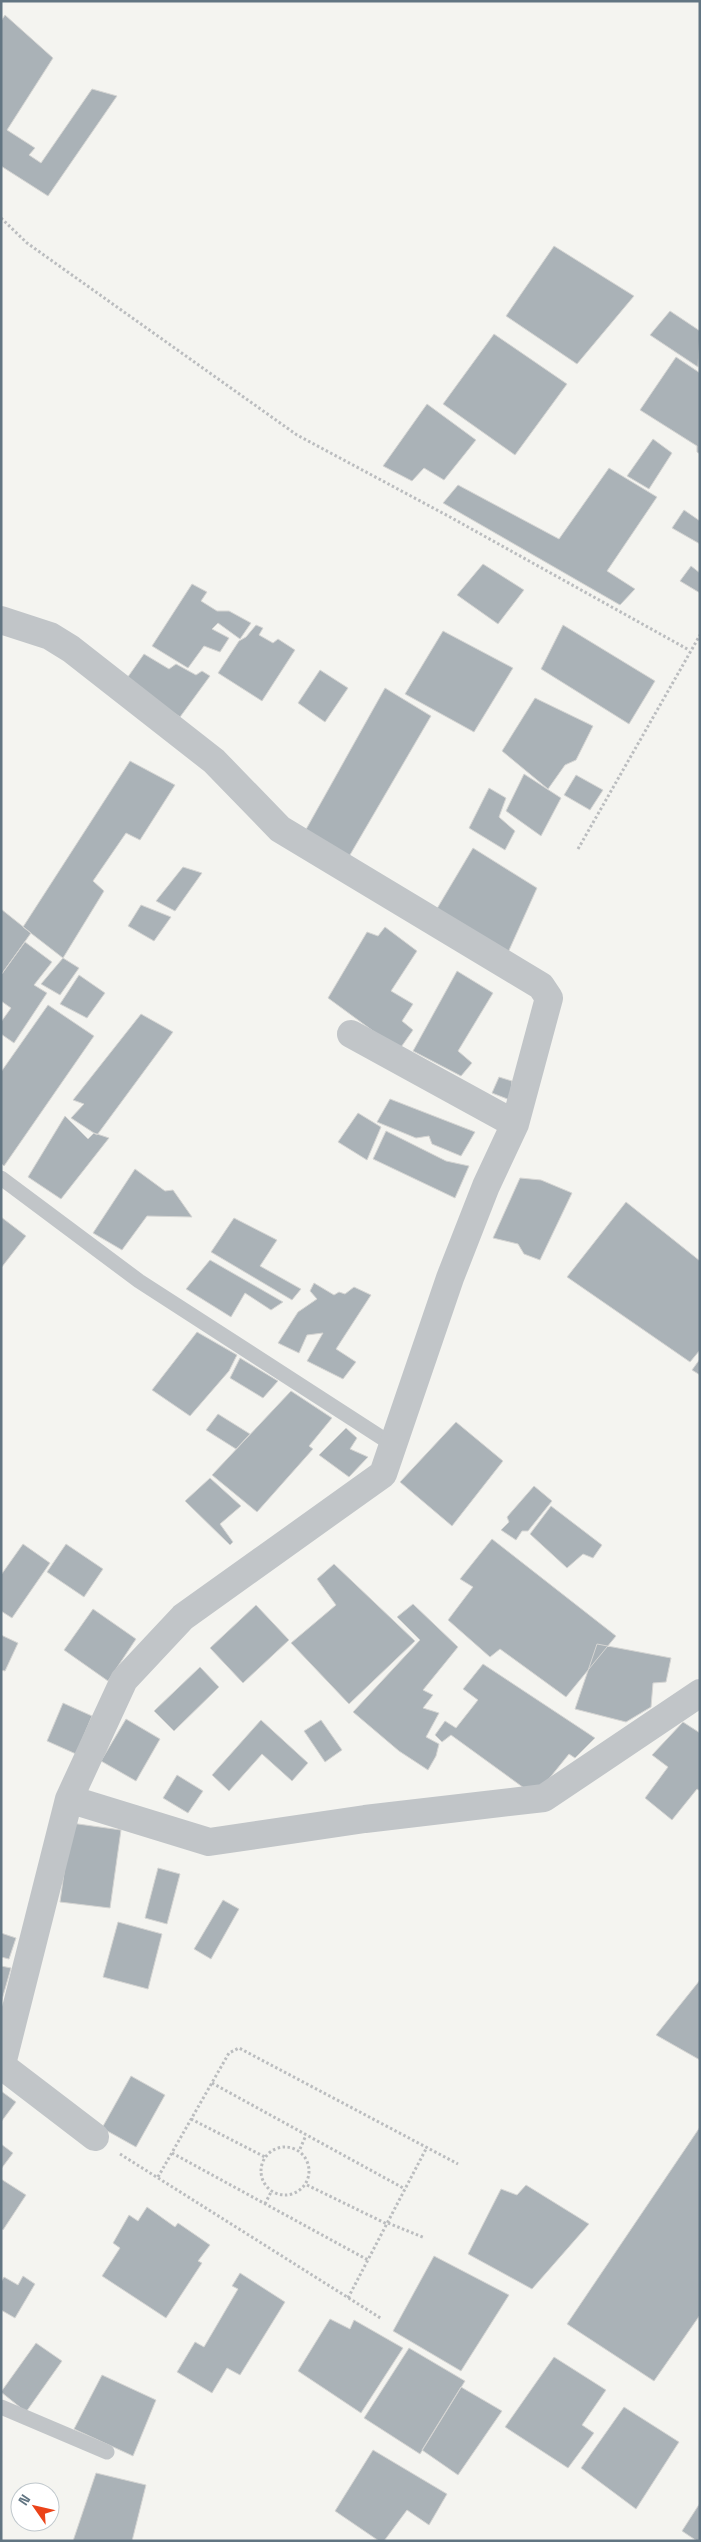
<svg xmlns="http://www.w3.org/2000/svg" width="701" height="2542" font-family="'Space Grotesk',sans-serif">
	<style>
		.building { fill: #aab2b7; stroke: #d5d5d3 }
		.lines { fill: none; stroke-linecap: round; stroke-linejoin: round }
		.path { stroke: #bbbdbf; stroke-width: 3; stroke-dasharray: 2.5 2.5; stroke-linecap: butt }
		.lane { stroke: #c1c5c8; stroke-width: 15 }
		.street { stroke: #c1c5c8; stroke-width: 28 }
	</style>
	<rect width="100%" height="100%" fill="#f4f4f0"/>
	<path class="building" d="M 5,15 L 53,58 L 7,130 L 35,148 L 29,155 L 41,163 L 92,89 L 117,96 L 48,196 L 1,166 L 1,21 Z
		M 554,246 L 634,296 L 577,364 L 506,316 Z
		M 670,311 L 700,331 L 698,367 L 650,335 Z
		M 494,334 L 567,384 L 515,455 L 443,404 Z
		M 676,357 L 700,373 L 700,454 L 697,452 L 697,446 L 640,410 Z
		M 427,404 L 476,440 L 444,480 L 424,468 L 412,481 L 383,466 Z
		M 653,439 L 672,453 L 649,489 L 627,476 Z
		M 609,468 L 657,497 L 607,571 L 635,589 L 620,605 L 443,503 L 458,485 L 559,539 Z
		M 684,510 L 700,521 L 700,544 L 672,528 Z
		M 483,564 L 524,590 L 498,624 L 457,595 Z
		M 691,566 L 700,573 L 700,593 L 680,581 Z
		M 192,584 L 207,592 L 201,601 L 217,611 L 229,611 L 251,623 L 240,639 L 218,623 L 212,629 L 229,638 L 220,652 L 204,646 L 188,668 L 152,646 Z
		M 256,625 L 263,628 L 259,635 L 273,643 L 278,639 L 295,650 L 262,701 L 218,673 L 239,641 L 246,637 Z
		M 563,625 L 655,681 L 629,724 L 541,669 Z
		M 443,631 L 513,668 L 474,732 L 405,694 Z
		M 144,654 L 169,669 L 176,664 L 196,675 L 202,671 L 210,676 L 180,717 L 125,681 Z
		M 320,670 L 348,688 L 325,722 L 298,703 Z
		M 385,688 L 431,716 L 347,860 L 304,833 Z
		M 535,698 L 593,726 L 576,760 L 565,765 L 548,789 L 502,751 Z
		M 130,761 L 175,785 L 140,840 L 126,833 L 93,881 L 104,891 L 63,958 L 23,927 Z
		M 524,774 L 561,798 L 541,836 L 506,811 Z
		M 576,775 L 603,790 L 590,810 L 564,795 Z
		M 489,788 L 506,798 L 499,817 L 515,831 L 505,850 L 469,828 Z
		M 473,848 L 537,888 L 506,957 L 435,912 Z
		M 183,867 L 202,873 L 175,911 L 156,901 Z
		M 141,905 L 171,917 L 154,941 L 128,926 Z
		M 1,909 L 31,933 L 1,975 Z
		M 385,927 L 417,951 L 391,991 L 413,1004 L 402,1021 L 413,1030 L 399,1050 L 328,998 L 367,932 L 378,936 Z
		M 25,942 L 52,962 L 34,985 L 47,993 L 14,1043 L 1,1034 L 1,1022 L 11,1008 L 1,1001 L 1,975 Z
		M 63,958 L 79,968 L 60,995 L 41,984 Z
		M 457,971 L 493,993 L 458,1051 L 472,1063 L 461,1076 L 413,1051 Z
		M 79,975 L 105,993 L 87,1018 L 60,1004 Z
		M 48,1005 L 94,1036 L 4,1166 L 1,1163 L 1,1072 Z
		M 141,1014 L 173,1032 L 97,1135 L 71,1118 L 84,1104 L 73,1100 Z
		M 499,1077 L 512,1081 L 510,1100 L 492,1093 Z
		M 390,1099 L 475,1132 L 461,1156 L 432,1144 L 429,1136 L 416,1138 L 377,1122 Z
		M 358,1113 L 381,1127 L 367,1160 L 338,1142 Z
		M 65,1116 L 88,1139 L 94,1133 L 109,1138 L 61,1199 L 28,1177 Z
		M 386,1131 L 446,1161 L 469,1166 L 455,1198 L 373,1159 Z
		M 135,1169 L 165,1191 L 173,1190 L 192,1217 L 147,1216 L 122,1250 L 93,1233 Z
		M 520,1178 L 541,1180 L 572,1193 L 540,1260 L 524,1254 L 518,1244 L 493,1238 Z
		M 626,1202 L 700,1261 L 700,1350 L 690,1362 L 567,1277 Z
		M 1,1217 L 26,1236 L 1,1268 Z
		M 234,1218 L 277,1240 L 260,1266 L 301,1289 L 292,1300 L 211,1252 Z
		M 210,1260 L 283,1302 L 271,1310 L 245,1293 L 231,1317 L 186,1289 Z
		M 314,1283 L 334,1295 L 339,1292 L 345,1294 L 354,1287 L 371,1295 L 336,1349 L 356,1362 L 343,1379 L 307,1361 L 323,1333 L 307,1335 L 299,1353 L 278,1343 L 298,1312 L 317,1299 L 310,1291 Z
		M 197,1332 L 237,1355 L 229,1371 L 190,1416 L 152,1390 Z
		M 240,1358 L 278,1381 L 263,1398 L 230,1378 Z
		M 700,1359 L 700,1375 L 692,1370 Z
		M 291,1391 L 332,1418 L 309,1446 L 313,1449 L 257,1512 L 212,1475 Z
		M 218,1414 L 250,1434 L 236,1449 L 206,1430 Z
		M 456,1422 L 503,1461 L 452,1526 L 400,1482 Z
		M 346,1428 L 357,1438 L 350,1449 L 368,1457 L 349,1477 L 319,1455 Z
		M 210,1478 L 241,1506 L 220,1524 L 233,1542 L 230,1545 L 185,1501 Z
		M 534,1486 L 552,1501 L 528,1531 L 522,1531 L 516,1540 L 501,1530 L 509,1522 L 507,1517 Z
		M 551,1506 L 602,1545 L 593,1558 L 583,1554 L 567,1568 L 530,1534 Z
		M 492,1539 L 616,1636 L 566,1697 L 500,1649 L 490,1657 L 448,1620 L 473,1587 L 460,1579 Z
		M 23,1544 L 50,1563 L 12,1618 L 1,1611 L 1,1575 Z
		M 66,1544 L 103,1569 L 84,1597 L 47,1572 Z
		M 334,1564 L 415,1641 L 349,1704 L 291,1643 L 336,1605 L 317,1579 Z
		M 413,1604 L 458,1647 L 423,1690 L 433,1695 L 423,1708 L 439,1713 L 426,1737 L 439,1744 L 436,1756 L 428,1770 L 399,1751 L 353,1712 L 420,1640 L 397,1617 Z
		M 256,1605 L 289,1640 L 243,1683 L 210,1648 Z
		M 93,1609 L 136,1639 L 108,1681 L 64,1650 Z
		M 1,1635 L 18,1643 L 5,1671 L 1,1670 Z
		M 597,1644 L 671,1658 L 666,1682 L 653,1683 L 651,1707 L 626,1722 L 575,1709 Z
		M 483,1664 L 595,1738 L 575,1758 L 569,1754 L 535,1796 L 451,1735 L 442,1742 L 435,1735 L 445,1721 L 456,1728 L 478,1700 L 463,1689 Z
		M 200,1667 L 219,1687 L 174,1731 L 154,1711 Z
		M 63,1703 L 92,1716 L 76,1754 L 47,1741 Z
		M 126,1719 L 160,1739 L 136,1781 L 101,1761 Z
		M 261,1720 L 308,1763 L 292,1781 L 262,1754 L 229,1791 L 212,1775 Z
		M 321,1720 L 342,1750 L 325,1762 L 304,1731 Z
		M 683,1722 L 700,1733 L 700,1791 L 697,1789 L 672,1820 L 645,1798 L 668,1767 L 652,1755 Z
		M 177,1775 L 203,1791 L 188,1813 L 163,1798 Z
		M 71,1823 L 121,1830 L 110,1908 L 60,1902 Z
		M 158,1868 L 180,1874 L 167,1924 L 145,1918 Z
		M 223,1900 L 239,1909 L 211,1959 L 194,1949 Z
		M 118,1922 L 162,1934 L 148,1989 L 103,1977 Z
		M 1,1933 L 16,1938 L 9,1959 L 1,1957 Z
		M 1,1966 L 11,1968 L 1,2003 Z
		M 700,1980 L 700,2060 L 656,2035 Z
		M 131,2076 L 165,2095 L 136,2147 L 102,2128 Z
		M 1,2091 L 16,2102 L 1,2122 Z
		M 700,2127 L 700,2315 L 654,2381 L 567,2324 Z
		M 1,2144 L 13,2153 L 1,2169 Z
		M 1,2179 L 26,2195 L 3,2230 L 1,2228 Z
		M 526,2185 L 589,2224 L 532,2289 L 468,2254 L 501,2189 L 517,2195 Z
		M 147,2207 L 175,2227 L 178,2223 L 210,2245 L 198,2261 L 202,2263 L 166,2318 L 102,2276 L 120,2248 L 113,2243 L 129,2215 L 138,2221 Z
		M 434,2256 L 509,2295 L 461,2371 L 393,2331 Z
		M 240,2273 L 285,2302 L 240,2375 L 227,2368 L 212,2393 L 177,2372 L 195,2342 L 204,2347 L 238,2289 L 232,2286 Z
		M 23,2276 L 35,2284 L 15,2318 L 1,2310 L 1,2282 L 4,2277 L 18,2285 Z
		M 330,2319 L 350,2329 L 354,2320 L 403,2348 L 361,2413 L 298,2371 Z
		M 36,2343 L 62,2361 L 26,2412 L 1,2392 Z
		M 409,2348 L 465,2381 L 420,2454 L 364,2418 Z
		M 554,2357 L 606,2390 L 582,2425 L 594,2433 L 568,2468 L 505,2427 Z
		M 102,2375 L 156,2400 L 133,2456 L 74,2429 Z
		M 461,2387 L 502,2411 L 458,2475 L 422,2450 Z
		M 624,2407 L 679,2442 L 636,2509 L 581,2468 Z
		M 373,2450 L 447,2494 L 429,2525 L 407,2510 L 384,2541 L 379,2541 L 335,2511 Z
		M 96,2473 L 146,2485 L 132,2541 L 73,2541 Z
		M 700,2503 L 700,2541 L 697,2541 L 682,2531 Z"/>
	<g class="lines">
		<path class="path" d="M 1,218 L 27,243 L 297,435 L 450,517 L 689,650
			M 578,849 L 700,635
			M 212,2083 L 405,2189
			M 191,2119 L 265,2157
			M261 2171a24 24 0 1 1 48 0a24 24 0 1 1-48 0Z
			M 300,2149 L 306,2135
			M 172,2153 L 368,2260
			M 120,2154 L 382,2319
			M 158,2177 L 229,2053 L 239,2048 L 458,2164
			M 307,2185 L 387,2224
			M 265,2204 L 271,2192
			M 388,2223 L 425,2238
			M 348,2298 L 427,2147"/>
		<path class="lane" d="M 1,1178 L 139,1281 L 393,1445
			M 1,2407 L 107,2452"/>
		<path class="street" d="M 1,620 L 50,636 L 71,649 L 214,761 L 280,829 L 541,986 L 549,998 L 515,1124 L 486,1186 L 450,1278 L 383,1474 L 183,1617 L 124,1680 L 69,1799 L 1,2068
			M 351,1034 L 515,1124
			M 69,1799 L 209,1842 L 365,1819 L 544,1798 L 700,1693
			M 2,2066 L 95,2137"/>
	</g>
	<rect width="701" height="2542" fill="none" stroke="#627582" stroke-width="5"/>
	<g transform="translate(35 2507) rotate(304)"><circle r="24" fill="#ffffff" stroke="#c0c8cd"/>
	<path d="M0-4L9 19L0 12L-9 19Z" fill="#eb4319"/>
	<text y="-8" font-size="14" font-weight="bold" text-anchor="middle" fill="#627582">N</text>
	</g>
</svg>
